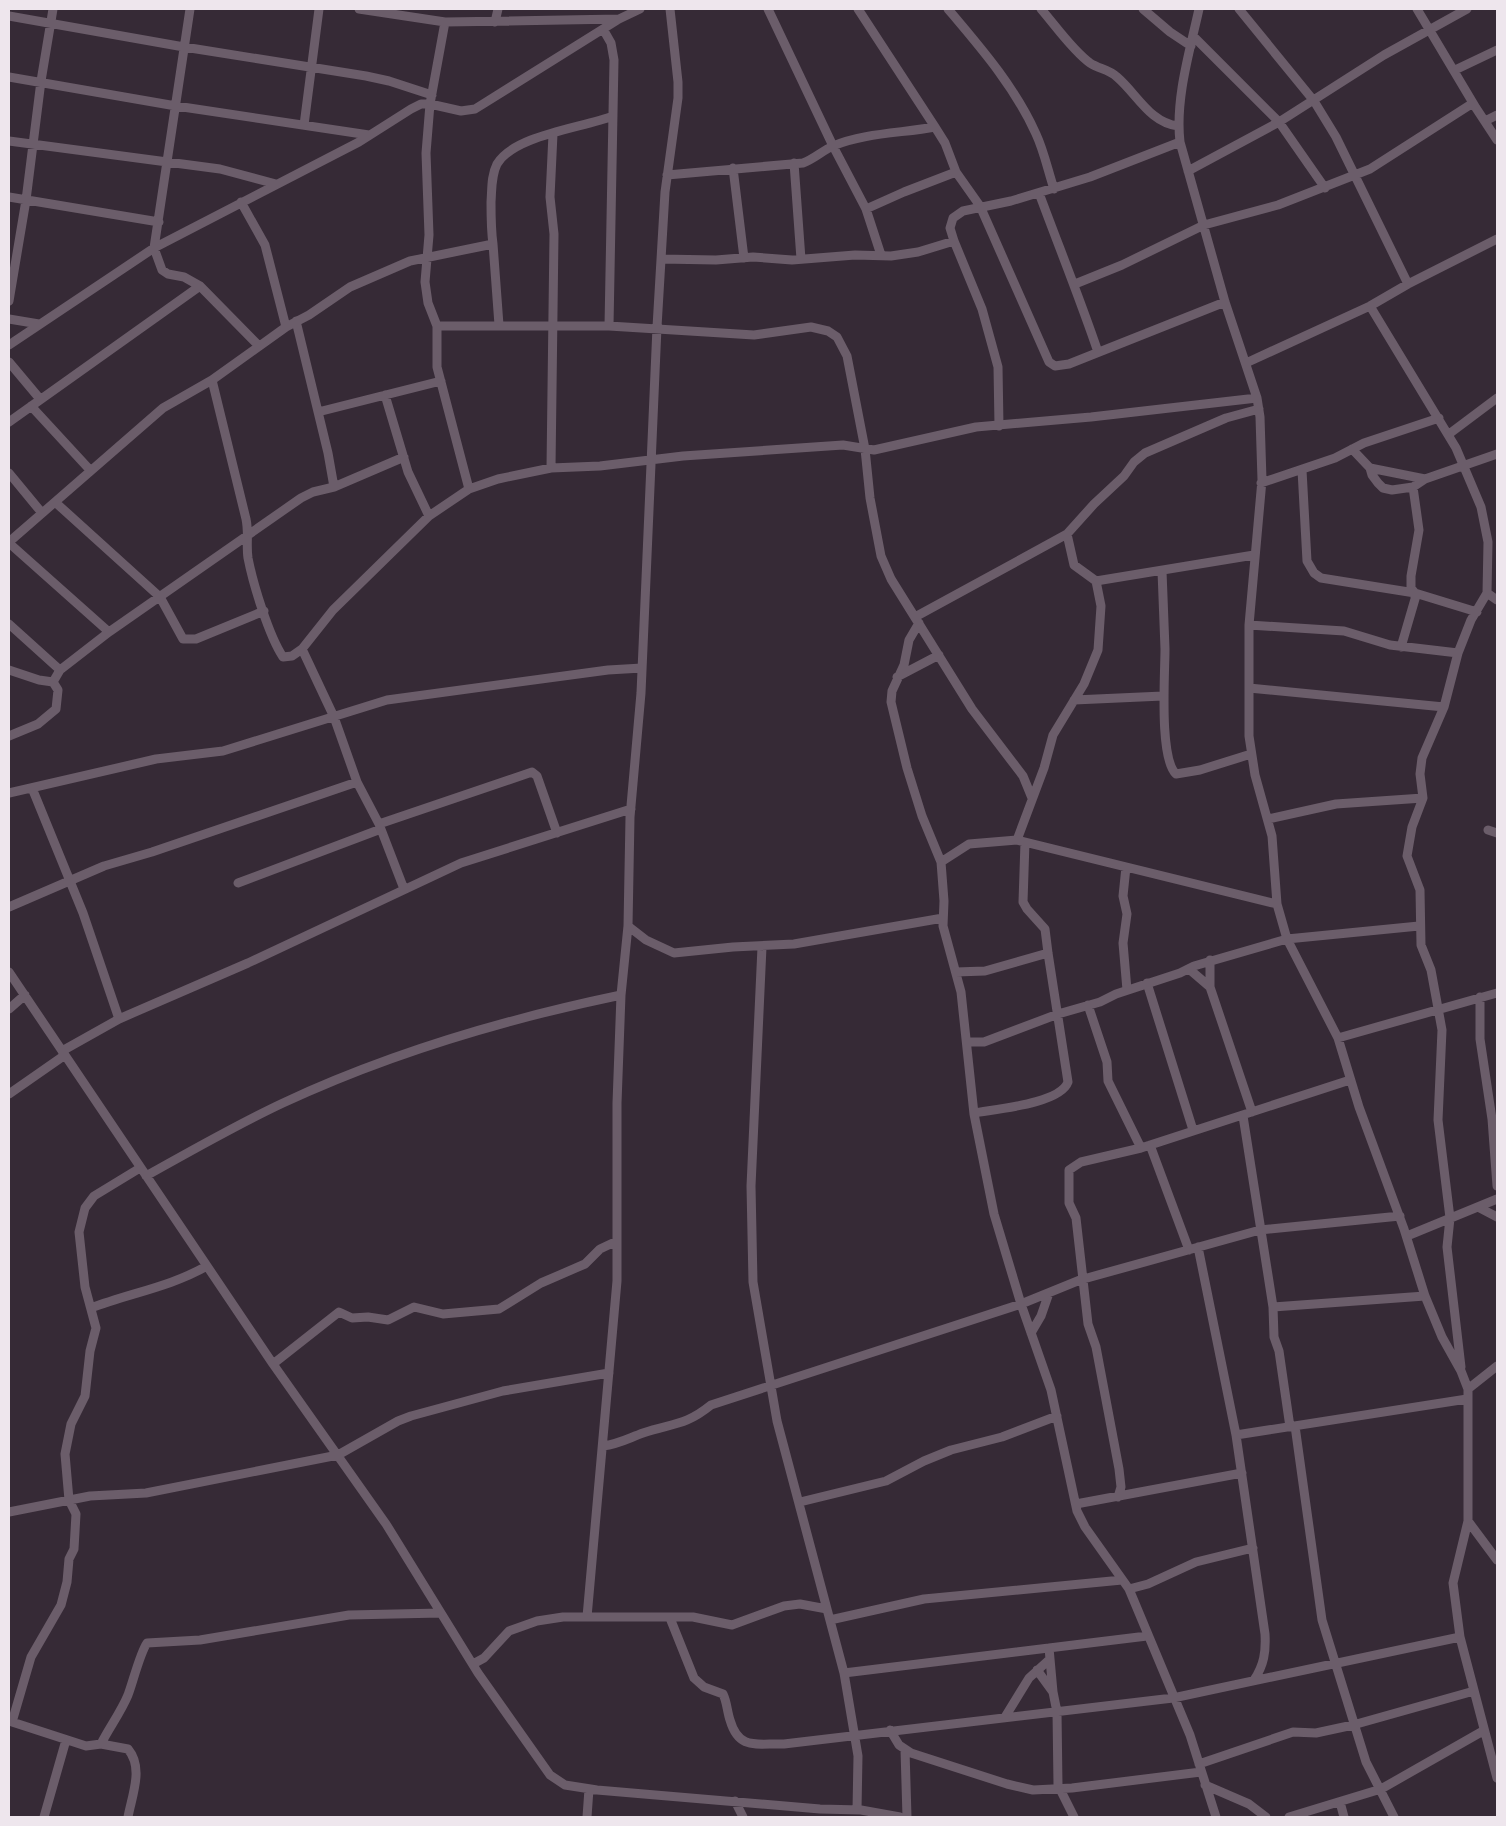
<svg xmlns="http://www.w3.org/2000/svg" width="1506" height="1826" font-family="'Alegreya Sans',sans-serif">
	<style>
		.lines { fill: none; stroke-linecap: round; stroke-linejoin: round }
		.minor { stroke: #6b5d6a; stroke-width: 9 }
	</style>
	<rect width="100%" height="100%" fill="#362a36"/>
	<g class="lines">
		<path class="minor" d="M 190,9 L 154,248 L 162,270 L 168,274 L 184,277 L 200,286 L 259,346
			M 359,9 L 445,22 L 619,19
			M 768,9 L 833,146 L 866,209 L 881,255
			M 858,9 L 935,127 L 945,143 L 956,172 L 980,206 L 1049,362 L 1055,366 L 1069,364 L 1225,302
			M 948,9 C 981,48 1015,87 1036,134 C 1044,151 1048,171 1054,189
			M 1041,9 C 1055,25 1073,51 1090,63 C 1099,69 1109,69 1117,77 C 1137,94 1150,123 1178,126
			M 1143,9 L 1170,32 L 1191,46
			M 1199,9 C 1190,50 1175,99 1180,142 L 1225,302 L 1257,398 L 1260,417 L 1262,480 L 1249,625 L 1249,736 L 1255,775 L 1272,836 L 1277,904 L 1287,939 L 1338,1038 L 1359,1107 L 1404,1229 L 1425,1296 L 1442,1337 L 1461,1371 L 1468,1389 L 1468,1521 L 1453,1583 L 1460,1637 L 1497,1778
			M 1239,9 L 1314,101 L 1336,137 L 1408,284
			M 1417,9 L 1476,108 L 1497,140
			M 9,16 L 184,47 L 366,76 L 389,81 L 432,95
			M 495,22 L 498,9
			M 603,29 L 611,43 L 614,60 L 609,326
			M 1194,37 L 1279,122 L 1325,188
			M 1455,70 L 1497,50
			M 9,77 L 176,106 L 369,135
			M 1485,121 L 1497,115
			M 304,125 L 319,9
			M 9,141 L 220,169 L 276,184
			M 794,163 L 801,259
			M 733,168 L 744,258
			M 1188,171 L 1279,122 L 1384,55 L 1467,9
			M 667,175 L 803,163 C 814,159 822,151 833,146 C 863,133 903,133 935,127
			M 1039,193 C 1059,247 1080,299 1098,352
			M 9,197 L 159,222
			M 241,202 L 265,245 L 286,327
			M 866,209 L 904,192 L 956,172
			M 493,244 L 499,325
			M 661,259 L 716,260 L 753,257 L 792,260 L 855,255 L 891,256 L 918,252 L 954,241
			M 1075,284 L 1122,265 L 1204,225 L 1278,205 L 1370,169 L 1473,103
			M 9,301 L 26,200 L 41,81 L 53,9
			M 1370,306 L 1456,448 L 1481,507 L 1488,542 L 1487,593 L 1471,620 L 1458,653 L 1444,707 L 1422,758 L 1420,774 L 1423,798 L 1412,827 L 1407,856 L 1420,890 L 1421,945 L 1431,970 L 1442,1030 L 1438,1120 L 1450,1218 L 1447,1247 L 1461,1367
			M 9,319 L 39,324
			M 437,326 L 428,303 L 425,282 L 429,235 L 426,153 L 430,104 L 445,22
			M 9,345 L 154,248 L 359,142 L 411,109 L 421,104 L 430,104 L 461,111 L 475,109 L 619,19 L 640,9
			M 9,362 L 40,399
			M 1246,363 L 1370,306 L 1408,284 L 1497,239
			M 212,380 L 246,519 C 249,533 246,545 248,558 C 253,584 269,636 283,657 L 292,656 L 302,649 L 333,610 L 429,516 L 469,489 L 498,479 L 551,468 L 600,466 L 683,456 L 843,445 L 874,450 L 976,427 L 1091,417 L 1257,398
			M 385,395 L 408,472 L 429,516
			M 31,406 L 90,470
			M 318,412 L 441,381
			M 9,422 L 200,286
			M 999,426 L 998,367 L 982,309 L 954,241 L 950,228 L 953,218 L 963,211 L 1011,201 L 1090,177 L 1180,142
			M 1449,434 L 1497,398
			M 1352,449 L 1370,468 L 1372,475 L 1378,483 L 1383,488 L 1392,490 L 1413,487 L 1425,479 L 1497,454
			M 551,468 L 554,234 L 550,197 L 553,134
			M 1370,468 L 1425,479
			M 1302,470 L 1307,561 L 1314,573 L 1321,578 L 1415,593 L 1477,612
			M 9,473 L 42,513
			M 1261,483 L 1335,458 L 1364,443 L 1439,418
			M 334,487 L 404,457
			M 469,489 L 437,367 L 437,326 L 609,326 L 754,335 L 811,327 L 828,331 L 837,337 L 847,356 L 865,449 L 870,498 L 881,556 L 891,579 L 972,709 L 1023,776 L 1032,798
			M 55,502 L 160,597 L 183,639 L 196,639 L 264,611
			M 1067,534 L 1074,565 L 1096,581 L 1254,555
			M 9,542 L 163,408 L 212,380 L 286,327 L 309,315 L 350,287 L 410,261 L 493,244 C 491,230 491,216 491,202 C 492,189 491,176 497,164 C 514,135 582,128 613,116
			M 9,543 L 109,632
			M 1162,571 C 1163,597 1164,623 1165,649 C 1165,674 1159,758 1176,774 L 1200,770 L 1251,754
			M 1096,581 L 1101,606 L 1098,650 L 1084,684 L 1053,735 L 1044,768 L 1017,840 L 1277,904
			M 1487,593 L 1497,600
			M 915,617 L 1067,534 L 1094,504 L 1124,476 L 1134,462 L 1145,453 L 1226,418 L 1259,409
			M 919,623 L 909,640 L 904,665 L 892,691 L 891,702 L 907,768 L 922,816 L 941,862 L 944,901 L 943,926 L 961,992 L 974,1114 L 994,1214 L 1021,1304 L 1051,1390 L 1077,1511 L 1085,1527 L 1129,1589 L 1190,1735 L 1216,1817
			M 9,624 L 60,670 L 53,682
			M 1249,625 L 1344,631 L 1390,645 L 1458,653
			M 1401,647 L 1415,599 L 1415,593 L 1411,588 L 1411,576 L 1419,530 L 1413,487
			M 302,649 L 334,717 L 357,782 L 379,824 L 404,889
			M 9,670 L 39,680 L 53,682
			M 60,670 L 109,632 L 301,498 L 313,492 L 334,487 L 328,453 L 296,321
			M 897,677 L 939,655
			M 1249,688 L 1444,707
			M 1074,700 L 1163,696
			M 9,736 L 38,724 L 56,709 L 58,690 L 53,682
			M 32,788 L 83,913 L 119,1019
			M 9,793 L 156,759 L 223,751 L 387,700 L 608,670 L 642,668
			M 1268,819 L 1336,804 L 1423,798
			M 379,824 L 532,772 L 537,776 L 557,833
			M 1488,830 L 1497,833
			M 941,862 L 969,844 L 1017,840
			M 1126,867 L 1123,896 L 1127,914 L 1123,943 L 1127,990
			M 238,883 L 381,829
			M 9,907 L 104,866 L 152,852 L 357,782
			M 628,926 L 646,940 L 674,953 L 733,947 L 794,944 L 943,918
			M 762,947 L 751,1186 L 753,1282 L 777,1421 L 844,1673 L 858,1756 L 857,1810
			M 1210,960 L 1210,987 L 1252,1112
			M 1189,969 L 1210,987
			M 9,972 L 273,1364 L 386,1524 L 478,1673 L 550,1775 L 565,1785 L 597,1790 L 820,1809 L 861,1810 L 900,1817
			M 956,972 L 985,971 L 1048,953
			M 1147,983 L 1193,1130
			M 1480,997 L 1480,1039 L 1492,1119 L 1497,1186
			M 1088,1005 L 1107,1062 L 1108,1081 L 1141,1148
			M 9,1009 L 25,995
			M 1338,1038 L 1497,993
			M 967,1042 L 984,1042 L 1058,1014 L 1100,1002 L 1116,994 L 1180,973 L 1194,966 L 1287,939 L 1419,926
			M 62,1051 L 119,1019 L 248,963 L 461,863 L 631,809
			M 9,1094 L 65,1055
			M 974,1113 C 995,1109 1060,1104 1068,1082 L 1048,953 L 1045,929 L 1027,909 L 1023,902 L 1025,842
			M 1243,1116 L 1273,1307 L 1274,1337 L 1279,1351 L 1290,1427
			M 1150,1145 L 1189,1250
			M 146,1176 C 191,1151 236,1125 283,1103 C 390,1053 506,1019 621,995
			M 1478,1207 L 1497,1217
			M 1407,1236 L 1497,1199
			M 1198,1247 L 1236,1435 L 1265,1634 C 1266,1652 1264,1665 1254,1680
			M 1273,1307 L 1425,1296
			M 91,1308 C 130,1293 170,1287 207,1266
			M 1031,1333 L 1041,1316 L 1049,1293
			M 273,1364 L 339,1312 L 352,1318 L 368,1317 L 388,1320 L 414,1307 L 443,1314 L 499,1309 L 541,1283 L 585,1264 L 600,1249 L 617,1241
			M 1468,1389 L 1497,1366
			M 1295,1426 L 1322,1620 L 1366,1762 L 1394,1817
			M 1236,1435 L 1467,1399
			M 603,1446 C 619,1444 629,1438 643,1433 C 673,1423 685,1426 711,1405 L 1021,1304 L 1080,1280 L 1260,1230 L 1400,1216
			M 1118,1497 L 1121,1487 L 1119,1469 L 1096,1347 L 1088,1324 L 1076,1218 L 1069,1203 L 1069,1170 L 1081,1162 L 1141,1148 L 1350,1080
			M 800,1502 L 886,1481 L 924,1461 L 951,1450 L 1002,1437 L 1057,1416
			M 1076,1504 L 1242,1473
			M 9,1512 L 90,1496 L 146,1493 L 338,1455 L 398,1421 L 411,1416 L 503,1391 L 609,1373
			M 1468,1521 L 1497,1560
			M 1129,1589 L 1148,1584 L 1196,1562 L 1253,1548
			M 587,1617 L 617,1281 L 617,1103 L 621,995 L 628,926 L 630,817 L 641,693 L 657,327 L 665,192 L 678,98 L 678,82 L 670,9
			M 670,1618 L 694,1678 L 704,1687 L 723,1694 C 727,1702 727,1711 730,1720 C 739,1751 757,1743 784,1744 L 1173,1698 L 1460,1637
			M 830,1620 L 924,1599 L 1122,1580
			M 1049,1648 L 1053,1692 L 1057,1712 L 1058,1785 L 1074,1817
			M 473,1664 L 484,1658 L 509,1631 L 537,1621 L 563,1617 L 693,1617 L 732,1625 L 784,1606 L 800,1604 L 827,1609
			M 1037,1670 L 1053,1692
			M 844,1673 L 1147,1636
			M 1005,1717 L 1029,1678 L 1050,1659
			M 9,1721 L 86,1746 L 101,1744 L 128,1749 C 144,1768 132,1795 128,1817
			M 12,1722 L 31,1657 L 61,1605 L 67,1582 L 69,1559 L 74,1549 L 76,1514 L 69,1500 L 65,1454 L 71,1424 L 85,1396 L 90,1351 L 96,1328 L 85,1287 L 79,1232 L 85,1208 L 94,1196 L 140,1168
			M 890,1730 L 899,1745 L 911,1753 L 1007,1784 L 1033,1790 L 1072,1788 L 1201,1772
			M 101,1744 C 109,1728 121,1712 128,1695 C 133,1682 140,1653 147,1643 L 200,1640 L 349,1615 L 441,1613
			M 905,1750 L 907,1817
			M 1199,1764 L 1293,1732 L 1316,1733 L 1353,1725 L 1474,1691
			M 1205,1785 L 1249,1804 L 1266,1817
			M 735,1801 L 743,1817
			M 1340,1802 L 1344,1817
			M 44,1817 L 66,1740
			M 587,1817 L 589,1789
			M 1289,1817 L 1381,1789 L 1483,1731"/>
	</g>
	<rect width="1506" height="1826" fill="none" stroke="#eee6ed" stroke-width="20"/>
</svg>
